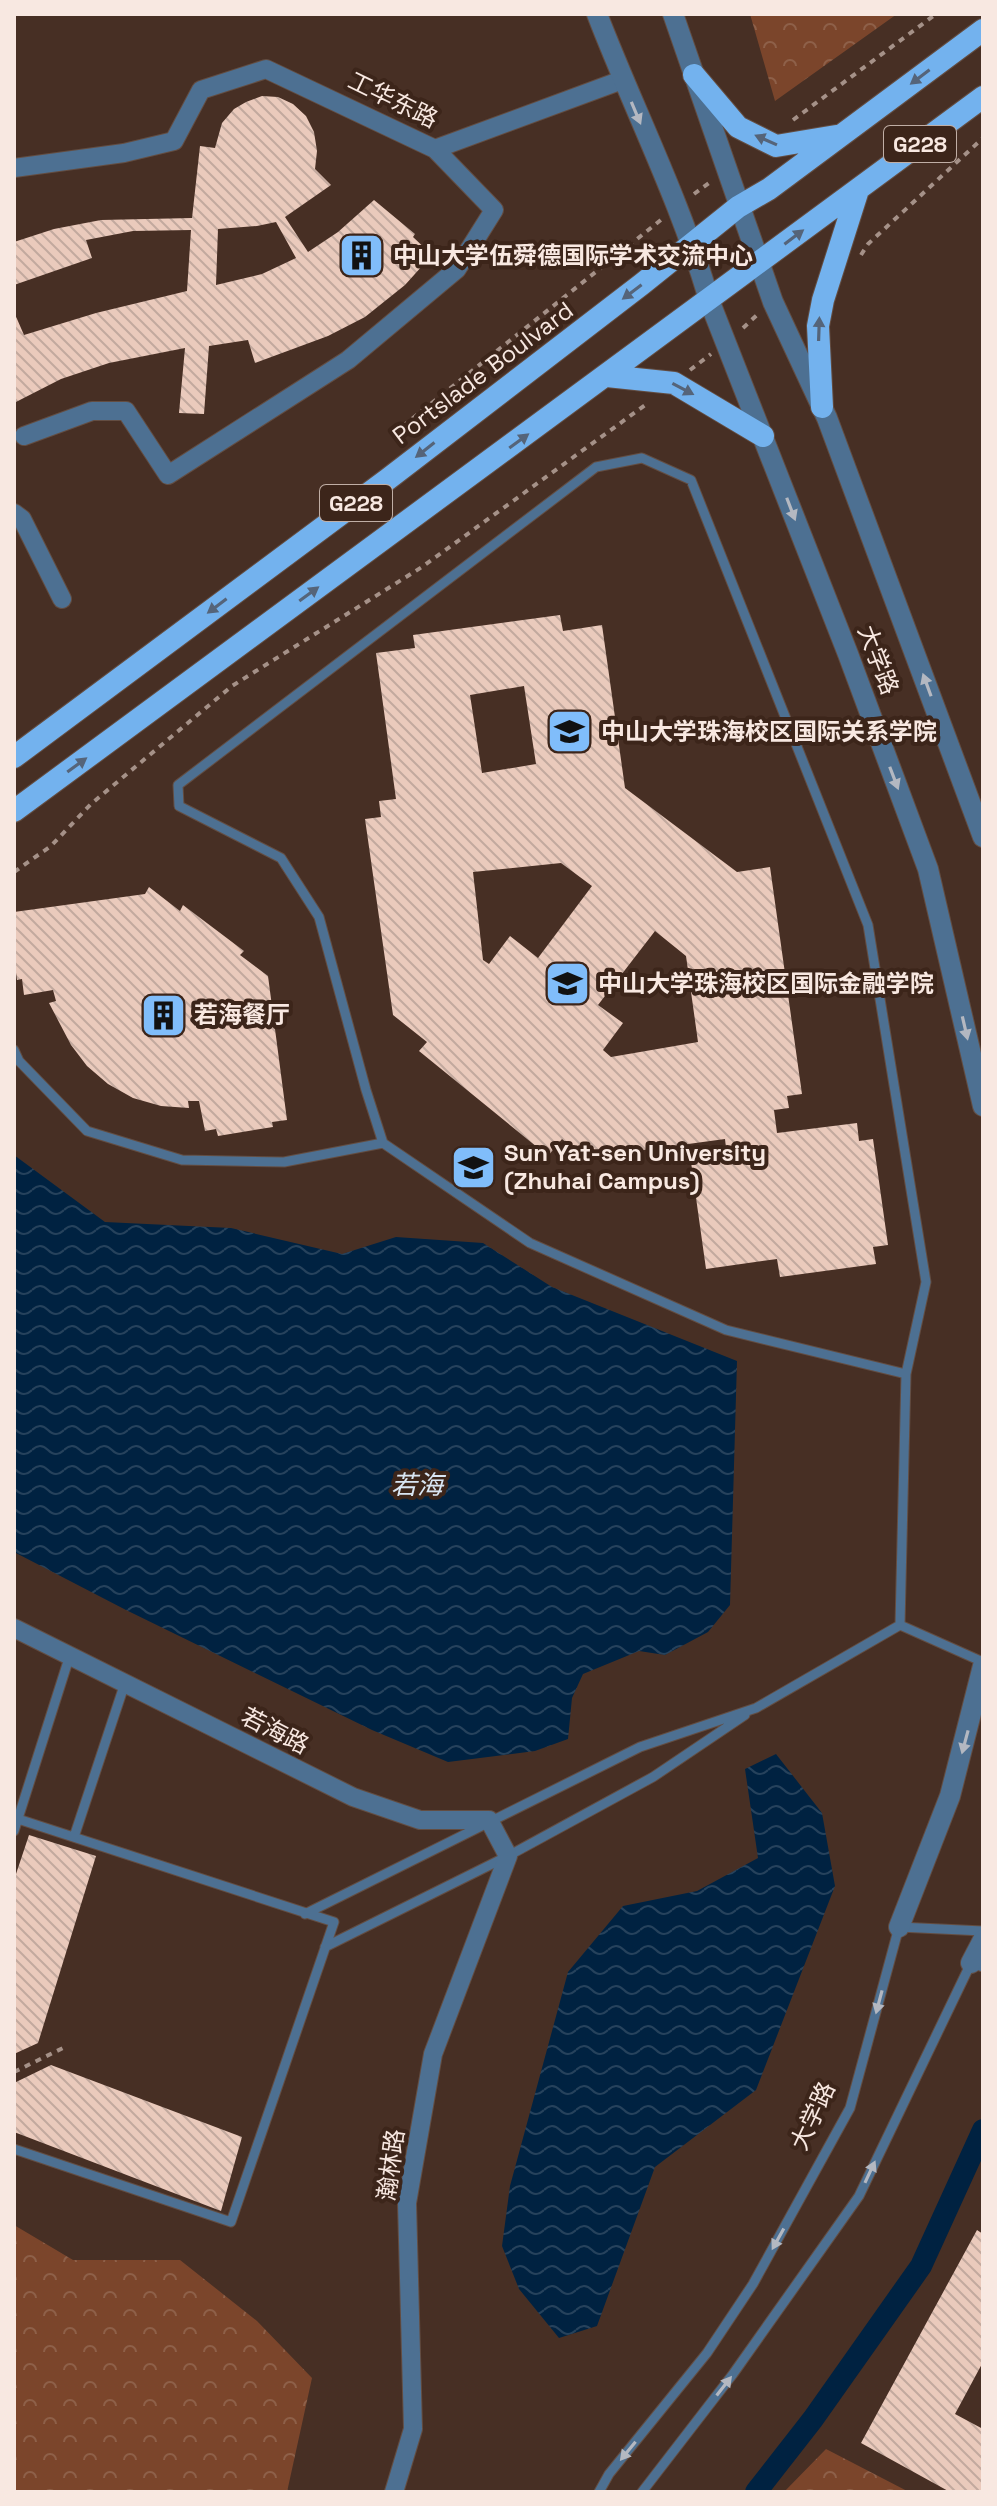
<svg xmlns="http://www.w3.org/2000/svg" width="997" height="2506" font-family="'Space Grotesk','Noto Sans SC',sans-serif">
	<style>
		.forest { fill: url(#forest-crowns) }
		.water { fill: url(#water-waves) }
		.lines { fill: none; stroke-linecap: round; stroke-linejoin: round }
		.canal { stroke: #002241; stroke-width: 22 }
		.building { fill: url(#building-back-hatch); fill-rule: evenodd }
		.service-casing { stroke: #634d42; stroke-width: 11 }
		.minor-casing { stroke: #634d42; stroke-width: 20 }
		.tertiary-casing { stroke: #634d42; stroke-width: 22 }
		.trunk-casing { stroke: #634d42; stroke-width: 24 }
		.path { stroke: #a59188; stroke-width: 4; stroke-dasharray: 6 6; stroke-linecap: butt }
		.service { stroke: #4d7092; stroke-width: 9 }
		.minor { stroke: #4d7092; stroke-width: 18 }
		.tertiary { stroke: #4d7092; stroke-width: 20 }
		.trunk { stroke: #73b2ee; stroke-width: 22 }
		.oneway { fill: #556479 }
		.oneway2 { fill: #b4b8c1 }
		.labels { text-anchor: middle; stroke-width: 8; stroke-linejoin: round; paint-order: stroke }
		.shield { fill: #3c251a; stroke: #c0aea5; stroke-width: 2 }
		.shield-label { font-size: 22px; font-weight: bold; fill: #f8e8e1 }
		.street-label { font-size: 24px; fill: #f8e8e1; stroke: #3c251a }
		.poi-label { font-size: 24px; font-weight: bold; fill: #f8e8e1; stroke: #3c251a; text-anchor: start }
		.water-label { font-size: 26px; font-style: italic; fill: #d9e6f4; stroke: #3c251a }
	</style>
	<defs>
		<pattern id="forest-crowns" width="20" height="18" patternUnits="userSpaceOnUse" patternTransform="scale(2)"><rect width="20" height="18" fill="#7b452b"/><path d="M2 6a3 3 0 1 1 6 0M12 15a3 3 0 1 1 6 0" fill="none" stroke="#8e6049"/></pattern>
		<pattern id="water-waves" width="16" height="10" patternUnits="userSpaceOnUse" patternTransform="scale(2)"><rect width="16" height="10" fill="#002241"/><path d="M0 5q4-4 8 0t8 0" fill="none" stroke="#26425c"/></pattern>
		<pattern id="building-back-hatch" width="6" height="6" patternUnits="userSpaceOnUse" patternTransform="scale(2)"><rect width="6" height="6" fill="#eacabc"/><path d="M-1 5l2 2M0 0l6 6M5-1l2 2" fill="none" stroke="#c2a99e"/></pattern>
	</defs>
	<rect width="100%" height="100%" fill="#472f24"/>
	<path class="forest" d="M 750,14 L 897,14 L 775,101 Z
		M 14,2225 L 73,2260 L 180,2260 L 257,2321 L 312,2378 L 287,2492 L 14,2492 Z
		M 826,2449 L 909,2492 L 784,2492 Z"/>
	<path class="water" d="M 14,1155 L 105,1222 L 231,1228 L 342,1254 L 396,1237 L 483,1243 L 552,1287 L 737,1361 L 730,1605 L 708,1632 L 665,1655 L 639,1651 L 583,1674 L 572,1698 L 568,1739 L 535,1751 L 448,1762 L 372,1730 L 126,1610 L 14,1552 Z
		M 776,1754 L 822,1813 L 835,1886 L 756,2090 L 655,2167 L 597,2326 L 559,2338 L 519,2289 L 502,2246 L 510,2186 L 568,1972 L 623,1906 L 697,1891 L 758,1858 L 745,1769 Z"/>
	<g class="lines">
		<path class="canal" d="M 756,2492 L 813,2419 L 921,2266 L 983,2130"/>
	</g>
	<path class="building" d="M 262,96 L 278,97 L 293,104 L 306,116 L 314,132 L 317,151 L 315,169 L 331,185 L 285,217 L 308,252 L 338,232 L 374,200 L 415,234 L 413,237 L 432,255 L 405,285 L 365,317 L 328,336 L 255,363 L 248,340 L 209,346 L 204,414 L 179,413 L 185,348 L 109,363 L 61,379 L 14,403 L 14,312 L 24,335 L 96,313 L 187,291 L 191,230 L 133,231 L 86,240 L 92,258 L 14,285 L 14,242 L 54,229 L 101,220 L 192,218 L 200,146 L 215,148 L 222,123 L 234,109 L 246,102 ZM 276,222 L 296,258 L 262,274 L 216,285 L 218,229 L 257,226 Z
		M 560,615 L 563,631 L 602,625 L 625,788 L 737,872 L 770,867 L 802,1094 L 787,1096 L 789,1108 L 774,1110 L 777,1133 L 857,1123 L 859,1141 L 873,1139 L 888,1245 L 873,1247 L 876,1264 L 780,1277 L 777,1259 L 706,1269 L 691,1162 L 727,1157 L 725,1139 L 585,1158 L 562,1139 L 548,1156 L 419,1051 L 427,1042 L 393,1015 L 365,819 L 381,817 L 379,801 L 396,799 L 376,653 L 415,648 L 413,635 ZM 524,686 L 536,764 L 482,773 L 470,695 ZM 561,863 L 592,886 L 538,958 L 510,936 L 489,964 L 483,960 L 473,872 ZM 655,931 L 686,956 L 698,1042 L 611,1057 L 603,1050 L 623,1023 L 598,1005 Z
		M 149,887 L 180,911 L 183,905 L 244,951 L 240,955 L 268,976 L 287,1120 L 272,1122 L 273,1127 L 218,1136 L 216,1129 L 205,1131 L 199,1101 L 188,1101 L 189,1108 L 161,1106 L 133,1098 L 108,1084 L 87,1066 L 71,1045 L 49,1003 L 56,1001 L 53,990 L 24,995 L 22,979 L 17,980 L 14,958 L 14,912 L 145,894 Z
		M 29,1835 L 96,1856 L 38,2043 L 14,2054 L 14,1880 Z
		M 51,2065 L 242,2137 L 221,2211 L 14,2132 L 14,2083 Z
		M 977,2230 L 983,2234 L 983,2362 L 955,2414 L 983,2429 L 983,2492 L 950,2492 L 861,2443 Z"/>
	<g class="lines">
		<defs>
			<path id="service" d="M 14,1050 L 19,1061 L 87,1131 L 182,1160 L 284,1162 L 383,1143
				M 900,1625 L 906,1374 L 726,1330 L 530,1243 L 383,1143 L 366,1090 L 319,917 L 281,858 L 179,806 L 178,785 L 596,467 L 642,458 L 691,480 L 868,925 L 926,1282 L 906,1374
				M 14,1831 L 70,1655
				M 74,1837 L 125,1683
				M 305,1914 L 640,1747 L 756,1708 L 900,1625 L 983,1662
				M 325,1947 L 508,1856 L 653,1777 L 745,1715
				M 14,2149 L 231,2222 L 334,1922 L 18,1819
				M 599,2492 L 609,2474 L 707,2353 L 753,2284 L 850,2108 L 899,1927 L 983,1931
				M 642,2492 L 733,2374 L 859,2196 L 971,1963 L 983,1967"/>
			<path id="minor" d="M 435,149 L 622,80
				M 14,168 L 124,153 L 174,141 L 201,90 L 266,69 L 435,149 L 494,210 L 457,269 L 348,360 L 168,475 L 126,411 L 92,411 L 24,436
				M 14,513 L 22,519 L 62,599
				M 14,1628 L 353,1797 L 420,1820 L 489,1820 L 508,1856 L 433,2054 L 407,2203 L 413,2429 L 394,2492"/>
			<path id="tertiary" d="M 597,14 C 634,110 681,202 709,300 L 848,654 L 928,869 L 983,1106
				M 673,14 L 773,302 L 827,418 L 983,837
				M 899,1927 L 950,1796 L 983,1666
				M 971,1963 L 983,1940"/>
			<path id="trunk" d="M 694,75 L 738,127 L 776,146 L 836,136
				M 607,376 L 674,383 L 763,436
				M 822,407 L 818,326 L 823,300 L 858,190
				M 14,757 L 388,479 L 642,284 L 738,207 L 769,189 L 983,30
				M 14,811 L 983,97"/>
		</defs>
		<use href="#service" class="service-casing"/>
		<use href="#minor" class="minor-casing"/>
		<use href="#tertiary" class="tertiary-casing"/>
		<use href="#trunk" class="trunk-casing"/>
		<path class="path" d="M 793,120 L 936,14
			M 694,194 L 709,183
			M 861,255 L 868,244 L 983,138
			M 743,328 L 757,315
			M 690,370 L 711,354
			M 403,426 L 662,219
			M 14,872 L 51,846 L 91,804 L 232,686 L 422,567 L 648,403
			M 14,2072 L 67,2046"/>
		<use href="#service" class="service"/>
		<use href="#minor" class="minor"/>
		<use href="#tertiary" class="tertiary"/>
		<use href="#trunk" class="trunk"/>
	</g>
	<defs><path id="oneway-solid" d="M-6-.8H1V-3.2L6.5 0L1 3.2V.8H-6Z" transform="scale(2)"/></defs>
	<g class="oneway">
		<use href="#oneway-solid" transform="translate(920 77) rotate(143)"/>
		<use href="#oneway-solid" transform="translate(766 140) rotate(-156)"/>
		<use href="#oneway-solid" transform="translate(794 237) rotate(-37)"/>
		<use href="#oneway-solid" transform="translate(632 292) rotate(143)"/>
		<use href="#oneway-solid" transform="translate(819 329) rotate(-88)"/>
		<use href="#oneway-solid" transform="translate(683 389) rotate(28)"/>
		<use href="#oneway-solid" transform="translate(519 441) rotate(-36)"/>
		<use href="#oneway-solid" transform="translate(425 450) rotate(142)"/>
		<use href="#oneway-solid" transform="translate(309 594) rotate(-36)"/>
		<use href="#oneway-solid" transform="translate(217 606) rotate(143)"/>
		<use href="#oneway-solid" transform="translate(77 765) rotate(-36)"/>
	</g>
	<g class="oneway2">
		<use href="#oneway-solid" transform="translate(636 113) rotate(67)"/>
		<use href="#oneway-solid" transform="translate(791 509) rotate(69)"/>
		<use href="#oneway-solid" transform="translate(927 685) rotate(-110)"/>
		<use href="#oneway-solid" transform="translate(894 778) rotate(69)"/>
		<use href="#oneway-solid" transform="translate(965 1028) rotate(77)"/>
		<use href="#oneway-solid" transform="translate(965 1742) rotate(105)"/>
		<use href="#oneway-solid" transform="translate(879 2002) rotate(105)"/>
		<use href="#oneway-solid" transform="translate(870 2172) rotate(-65)"/>
		<use href="#oneway-solid" transform="translate(778 2239) rotate(119)"/>
		<use href="#oneway-solid" transform="translate(724 2386) rotate(-52)"/>
		<use href="#oneway-solid" transform="translate(628 2451) rotate(129)"/>
	</g>
	<defs>
		<symbol id="building-square" viewBox="-11 -11 22 22"><rect x="-9" y="-9" width="18" height="18" rx="4" fill="#80bdfa" stroke="#3c251a"/><path d="M-4-6H4V6H1V3H-1V6H-4ZM-2.5-4.3h1.7v1.8h-1.7ZM.8-4.3h1.7v1.8H.8ZM-2.5-1h1.7V.8h-1.7ZM.8-1h1.7V.8H.8Z" fill="#111"/></symbol>
		<symbol id="university-square" viewBox="-11 -11 22 22"><rect x="-9" y="-9" width="18" height="18" rx="4" fill="#80bdfa" stroke="#3c251a"/><path d="M0-5L7-2L0 1L-7-2ZM-4 1L0 2.5L4 1V4Q0 6-4 4Z" fill="#111"/></symbol>
	</defs>
	<g fill-rule="evenodd">
		<use href="#building-square" x="336" y="230" width="51" height="51"/>
		<use href="#university-square" x="544" y="706" width="51" height="51"/>
		<use href="#university-square" x="542" y="958" width="51" height="51"/>
		<use href="#building-square" x="138" y="990" width="51" height="51"/>
		<use href="#university-square" x="448" y="1142" width="51" height="51"/>
	</g>
	<g class="labels">
		<g class="shield">
			<rect x="884" y="126" width="72" height="36" rx="6"/>
			<rect x="320" y="485" width="72" height="36" rx="6"/>
		</g>
		<g class="shield-label">
			<text x="920" y="152">G228</text>
			<text x="356" y="511">G228</text>
		</g>
		<g class="street-label">
			<text transform="translate(393 100) rotate(26)" y="8">工华东路</text>
			<text transform="translate(483 373) rotate(-37)" y="8">Portslade Boulvard</text>
			<text transform="translate(878 660) rotate(69)" y="8">大学路</text>
			<text transform="translate(275 1731) rotate(27)" y="8">若海路</text>
			<text transform="translate(813 2116) rotate(-65)" y="8">大学路</text>
			<text transform="translate(391 2165) rotate(-82)" y="8">瀚林路</text>
		</g>
		<g class="poi-label">
			<text x="393" y="264">中山大学伍舜德国际学术交流中心</text>
			<text x="601" y="740">中山大学珠海校区国际关系学院</text>
			<text x="598" y="992">中山大学珠海校区国际金融学院</text>
			<text x="194" y="1023">若海餐厅</text>
			<text x="504" y="1161">Sun Yat-sen University<tspan x="504" dy="28">(Zhuhai Campus)</tspan></text>
		</g>
		<g class="water-label">
			<text x="417" y="1494">若海</text>
		</g>
	</g>
	<rect width="997" height="2506" fill="none" stroke="#f8e8e1" stroke-width="32"/>
</svg>
